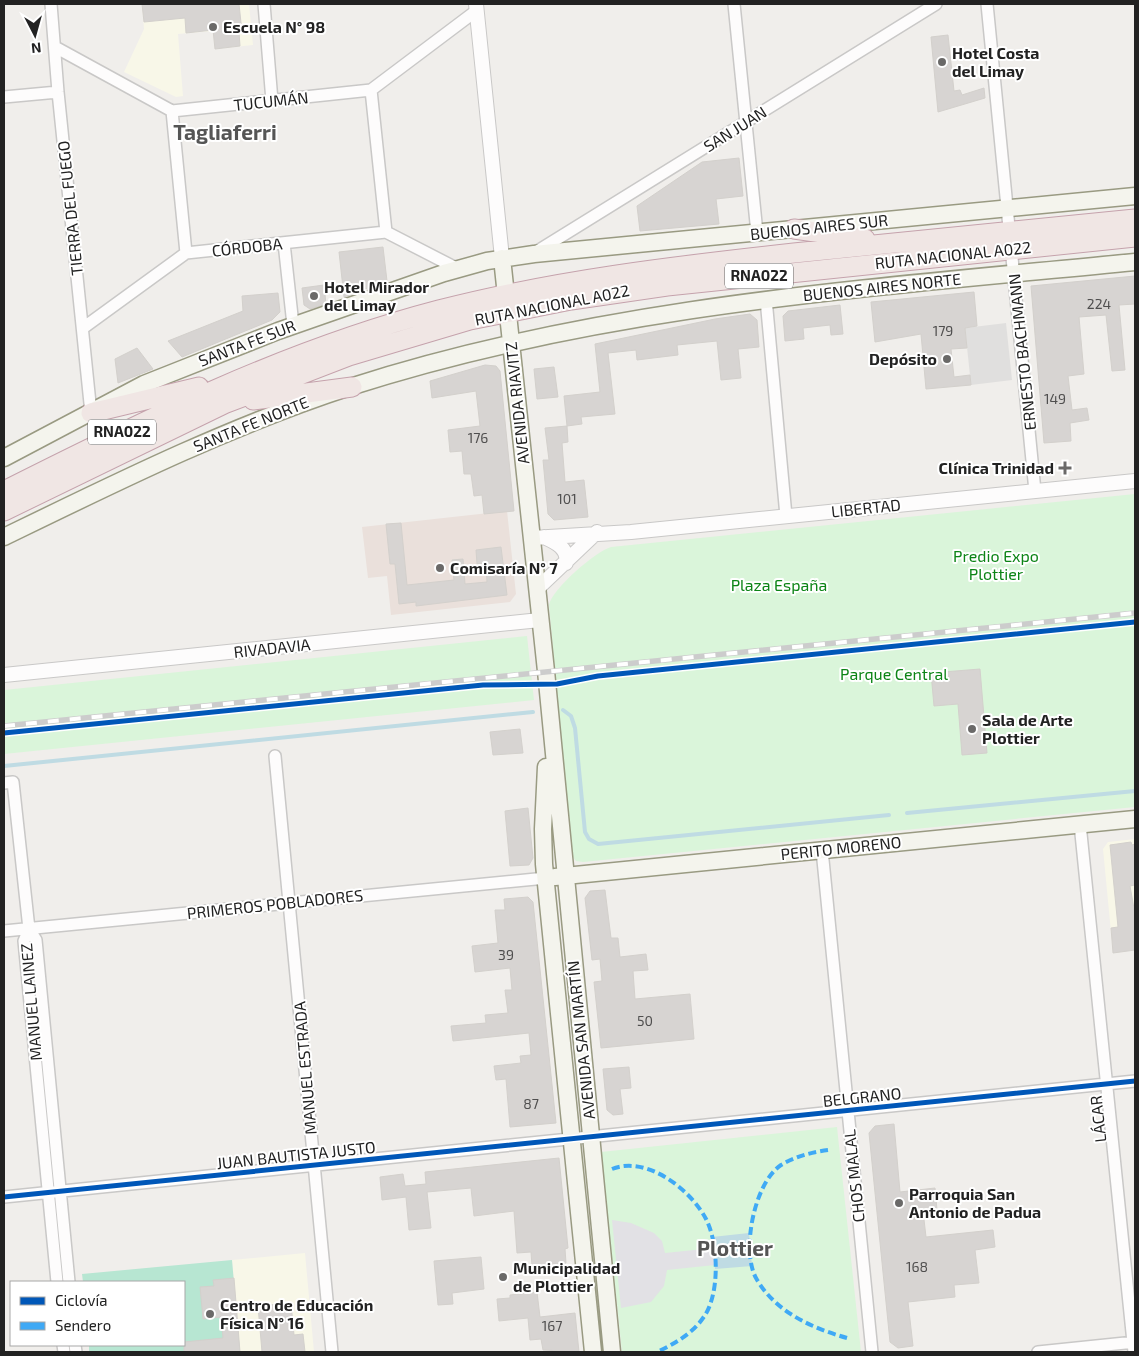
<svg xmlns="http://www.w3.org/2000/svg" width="1139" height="1356" font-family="'Exo 2',sans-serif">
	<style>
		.education { fill: #f8f7e8 }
		.military { fill: #eae0db }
		.park { fill: #daf5da }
		.pitch { fill: #b7e6d2 }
		.parking { fill: #e0dfde }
		.plaza { fill: #e2e1e5 }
		.water { fill: #bfdbe3 }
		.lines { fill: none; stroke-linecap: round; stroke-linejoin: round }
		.stream { stroke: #bfdbe3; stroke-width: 4 }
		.building { fill: #d7d4d2; stroke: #d3d0cc }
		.minor-casing { stroke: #c9c8c7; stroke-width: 14 }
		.tertiary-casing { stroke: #c9c8c7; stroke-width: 16 }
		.secondary-casing { stroke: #999a82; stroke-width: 19 }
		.trunk-casing { stroke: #c5a2ac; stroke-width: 21 }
		.minor { stroke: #fdfcfc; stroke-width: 11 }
		.tertiary { stroke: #fdfcfc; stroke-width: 14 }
		.secondary { stroke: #f4f4ed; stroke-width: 16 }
		.trunk { stroke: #f0e6e4; stroke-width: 19 }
		.rail-casing { stroke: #ccc; stroke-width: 5.5 }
		.rail { stroke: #fff; stroke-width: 4; stroke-dasharray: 11; stroke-linecap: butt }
		.quiet { stroke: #3fa9f5; stroke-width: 4; stroke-dasharray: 8 4; stroke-linecap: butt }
		.cycleway-casing { stroke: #fff; stroke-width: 8 }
		.cycleway { stroke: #0057b8; stroke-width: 5 }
		.poi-dot { fill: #6a6968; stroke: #fff; stroke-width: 2 }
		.labels { text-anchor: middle; stroke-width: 4; stroke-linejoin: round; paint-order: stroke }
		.number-label { font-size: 14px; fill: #4f4e4e }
		.shield { fill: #fff; stroke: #646464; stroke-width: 1 }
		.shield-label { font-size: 15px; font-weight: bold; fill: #222 }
		.poi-label { font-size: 16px; font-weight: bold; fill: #222; stroke: #fff; text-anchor: start }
		.street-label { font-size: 16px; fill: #222; stroke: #fff }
		.park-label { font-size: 16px; fill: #0c8416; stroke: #fff }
		.district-label { font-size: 21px; font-weight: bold; fill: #555; stroke: #fff }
	</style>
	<rect width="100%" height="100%" fill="#f0eeeb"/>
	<path class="education" d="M 142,4 L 249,4 L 253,45 L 215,49 L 213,31 L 178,34 L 183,96 L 176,97 L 124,72 L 144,29 Z
		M 1135,839 L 1135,950 L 1113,953 L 1103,849 L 1108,842 Z
		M 305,1253 L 314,1352 L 240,1352 L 232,1260 Z"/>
	<path class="military" d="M 507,511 L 516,594 L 510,602 L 391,615 L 387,576 L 368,578 L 362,527 Z"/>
	<path class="park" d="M 1135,494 L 1135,807 L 583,862 L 576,861 L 572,856 L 549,605 C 552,589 596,551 611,547 Z
		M 527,636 L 534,700 L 4,754 L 4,690 Z
		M 837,1127 L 861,1352 L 622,1352 L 601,1152 Z"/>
	<path class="pitch" d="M 232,1260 L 240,1352 L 89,1352 L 89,1345 L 184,1345 L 184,1282 L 83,1282 L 82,1274 Z"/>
	<path class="parking" d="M 1006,323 L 1012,380 L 971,385 L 965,328 Z"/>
	<path class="plaza" d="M 612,1220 L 631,1223 L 654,1233 L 662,1241 L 665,1253 L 714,1248 L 715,1265 L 667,1270 L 664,1286 L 651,1302 L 621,1308 Z"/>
	<path class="water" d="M 749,1233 L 752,1266 L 715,1269 L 712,1237 Z"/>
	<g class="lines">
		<path class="stream" d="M 563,710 L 571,716 L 575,728 L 585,832 L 589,839 L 598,844 L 889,815
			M 4,766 L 533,712
			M 907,813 L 1135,791"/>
	</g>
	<path class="building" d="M 142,4 L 239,4 L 242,32 L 239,32 L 240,46 L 215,49 L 213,30 L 186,33 L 185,18 L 144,22 Z
		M 948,35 L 954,91 L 960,90 L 962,95 L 984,88 L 985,98 L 938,112 L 931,37 Z
		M 739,158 L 743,196 L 716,199 L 719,224 L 640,231 L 637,206 L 702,162 Z
		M 383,247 L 387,281 L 344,297 L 339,252 Z
		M 1135,276 L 1135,304 L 1119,305 L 1125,370 L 1112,371 L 1106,315 L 1079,317 L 1084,374 L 1068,376 L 1072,410 L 1087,408 L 1089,420 L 1070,423 L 1071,441 L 1044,443 L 1031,286 Z
		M 324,285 L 326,304 L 310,309 L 304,305 L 302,288 Z
		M 974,292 L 977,326 L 965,328 L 967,348 L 951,349 L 954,377 L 970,375 L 971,385 L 926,389 L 921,334 L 875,342 L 871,302 Z
		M 278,293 L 280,312 L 272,320 L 182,357 L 168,341 L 243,311 L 242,296 Z
		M 840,305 L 843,334 L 831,335 L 830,325 L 803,328 L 804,339 L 785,341 L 783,316 L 788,311 Z
		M 750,314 L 757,320 L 759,347 L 738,349 L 741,378 L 721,380 L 717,341 L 677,345 L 678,355 L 653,358 L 637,360 L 636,350 L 608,353 L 615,414 L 581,417 L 582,424 L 567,426 L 564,396 L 600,392 L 595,344 L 715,319 Z
		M 137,348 L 153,369 L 118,383 L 115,359 Z
		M 485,365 L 496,366 L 500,371 L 514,511 L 484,514 L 482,495 L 474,496 L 471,474 L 464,474 L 462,451 L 450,452 L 448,430 L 480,426 L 476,391 L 432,398 L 430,381 Z
		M 554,367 L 558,397 L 537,399 L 534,369 Z
		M 567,426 L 568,442 L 562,443 L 565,482 L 584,480 L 588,517 L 554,520 L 548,514 L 543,460 L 549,460 L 545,428 Z
		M 401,523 L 407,585 L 454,580 L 452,560 L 463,559 L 465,584 L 487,582 L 486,563 L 477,564 L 476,550 L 501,547 L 507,595 L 416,606 L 416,602 L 399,604 L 395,564 L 390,564 L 386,524 Z
		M 980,669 L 987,753 L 962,755 L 958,704 L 934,706 L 931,673 Z
		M 520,729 L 523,753 L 493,755 L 490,732 Z
		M 528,808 L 533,858 L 529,865 L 510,866 L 505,811 Z
		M 1131,842 L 1132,845 L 1135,844 L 1135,885 L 1130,886 L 1135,914 L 1135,950 L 1113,953 L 1111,928 L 1118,927 L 1110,845 Z
		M 605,890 L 611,938 L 618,938 L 620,957 L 646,954 L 648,970 L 633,971 L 635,999 L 690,994 L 694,1039 L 601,1048 L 594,982 L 602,981 L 600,959 L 592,960 L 585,898 L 590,891 Z
		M 528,897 L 533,902 L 556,1123 L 510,1127 L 506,1079 L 496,1080 L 494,1066 L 521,1063 L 520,1056 L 531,1055 L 529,1033 L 453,1041 L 451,1026 L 486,1023 L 485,1015 L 508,1013 L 505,990 L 512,990 L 510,968 L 475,972 L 472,946 L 498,943 L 495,910 L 505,910 L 504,899 Z
		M 629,1067 L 631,1088 L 620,1089 L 623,1114 L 613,1115 L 607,1110 L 603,1069 Z
		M 894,1124 L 900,1192 L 935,1188 L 937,1210 L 923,1211 L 926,1237 L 993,1230 L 995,1247 L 975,1250 L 979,1283 L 954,1285 L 955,1297 L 908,1302 L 913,1346 L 898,1348 L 890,1342 L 869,1133 L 875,1126 Z
		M 559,1158 L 568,1248 L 565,1249 L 566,1263 L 532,1266 L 531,1252 L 517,1253 L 514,1211 L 474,1216 L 471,1188 L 427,1192 L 431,1228 L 409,1230 L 406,1197 L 382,1200 L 380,1177 L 403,1174 L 405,1186 L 426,1184 L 425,1172 Z
		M 481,1257 L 484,1289 L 452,1293 L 453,1304 L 438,1305 L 434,1261 Z
		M 234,1278 L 240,1352 L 184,1352 L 184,1342 L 223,1338 L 221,1317 L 203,1319 L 200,1287 L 214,1286 L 213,1280 Z
		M 537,1292 L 540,1317 L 575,1313 L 579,1352 L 543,1350 L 541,1339 L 530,1340 L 528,1318 L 499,1321 L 497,1299 L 510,1298 L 510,1295 Z
		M 291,1303 L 294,1335 L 303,1334 L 305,1352 L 262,1352 L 258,1306 Z"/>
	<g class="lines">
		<defs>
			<path id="minor" d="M 51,4 L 58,92 L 91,413
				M 264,4 L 272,101
				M 734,4 L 757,233
				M 987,4 L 1035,491
				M 55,47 L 172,111 L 371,90 L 476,11
				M 371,90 L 386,232
				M 4,97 L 58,92
				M 172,111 L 186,253
				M 284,243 L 293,325
				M 536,252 L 936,4
				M 766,299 L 786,516
				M 83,328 L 186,253 L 386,232 L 458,269
				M 275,756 L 332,1352
				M 4,783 L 13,782 L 29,929
				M 1080,824 L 1134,1352
				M 822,850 L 872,1352
				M 29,929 L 36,940 L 69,1282
				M 29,929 L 24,941 L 57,1282
				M 4,931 L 546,878
				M 4,1197 L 1135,1081
				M 63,1345 L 64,1352
				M 75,1345 L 76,1352
				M 1038,1352 L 1135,1342"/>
			<path id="tertiary" d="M 476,4 L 502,258
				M 544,537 C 555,542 569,548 566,563
				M 532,538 L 631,532 L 1135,481
				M 537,589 L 597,532
				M 4,675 L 540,620"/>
			<path id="secondary" d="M 502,258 L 546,671 L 612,1352
				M 4,458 L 144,384 L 278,331 L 444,273 L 487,261 L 534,254 L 1135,196
				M 4,537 C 117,482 230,426 350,387 C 604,305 871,288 1135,262
				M 546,767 L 543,829 L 544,864 L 593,1352
				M 555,877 L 1135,819"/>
			<path id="trunk" d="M 794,229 L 865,239
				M 253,400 L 352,387
				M 91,413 L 199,387
				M 4,491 C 145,420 286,350 439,310 C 556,280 675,266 794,253 C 908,241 1022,230 1135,219
				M 4,511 L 224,404 L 349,356 L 470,320 L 571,300 L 667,286 L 1135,237"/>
		</defs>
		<use href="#minor" class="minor-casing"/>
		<use href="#tertiary" class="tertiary-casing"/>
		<use href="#secondary" class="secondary-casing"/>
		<use href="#trunk" class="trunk-casing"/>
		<use href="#minor" class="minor"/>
		<use href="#tertiary" class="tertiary"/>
		<use href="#secondary" class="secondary"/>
		<use href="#trunk" class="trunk"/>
		<defs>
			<path id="rail" d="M 4,726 L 1135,613"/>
		</defs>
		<use href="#rail" class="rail-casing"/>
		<use href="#rail" class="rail"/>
		<path class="quiet" d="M 828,1150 C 812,1152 794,1157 781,1165 C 754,1183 741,1251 756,1278 C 775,1312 812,1328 847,1338
			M 612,1169 C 647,1155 691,1190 706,1219 C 719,1244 720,1296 703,1318 C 692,1334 674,1344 657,1352"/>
		<defs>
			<path id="cycleway" d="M 4,733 L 483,685 L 557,684 L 598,676 L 1135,622
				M 4,1197 L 1135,1081"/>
		</defs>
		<use href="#cycleway" class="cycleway-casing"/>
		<use href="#cycleway" class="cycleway"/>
	</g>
	<g class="poi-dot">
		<circle cx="213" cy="27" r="5"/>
		<circle cx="942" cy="62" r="5"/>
		<circle cx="314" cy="296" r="5"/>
		<circle cx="947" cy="359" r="5"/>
		<path d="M1062.5 460.5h5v5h5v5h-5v5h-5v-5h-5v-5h5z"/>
		<circle cx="440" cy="568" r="5"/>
		<circle cx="972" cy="729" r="5"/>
		<circle cx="899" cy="1203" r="5"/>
		<circle cx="503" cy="1277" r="5"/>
		<circle cx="210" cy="1314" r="5"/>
	</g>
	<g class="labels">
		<g class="number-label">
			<text x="1099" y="309">224</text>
			<text x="943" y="336">179</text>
			<text x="1055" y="404">149</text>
			<text x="478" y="443">176</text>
			<text x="567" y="504">101</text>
			<text x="506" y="960">39</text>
			<text x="645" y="1026">50</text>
			<text x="531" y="1109">87</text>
			<text x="917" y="1272">168</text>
			<text x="552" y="1331">167</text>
		</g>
		<g class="shield">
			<rect x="725" y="263.5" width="68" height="25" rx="4"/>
			<rect x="88" y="419.5" width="68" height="25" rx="4"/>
		</g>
		<g class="shield-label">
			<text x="759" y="281">RNA022</text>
			<text x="122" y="437">RNA022</text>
		</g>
		<g class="poi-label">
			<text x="223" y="33">Escuela N° 98</text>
			<text x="952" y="59">Hotel Costa<tspan x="952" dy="18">del Limay</tspan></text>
			<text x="324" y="293">Hotel Mirador<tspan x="324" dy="18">del Limay</tspan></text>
			<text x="937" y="365" text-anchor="end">Depósito</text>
			<text x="1054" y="474" text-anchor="end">Clínica Trinidad</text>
			<text x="450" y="574">Comisaría N° 7</text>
			<text x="982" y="726">Sala de Arte<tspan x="982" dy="18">Plottier</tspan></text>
			<text x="909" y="1200">Parroquia San<tspan x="909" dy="18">Antonio de Padua</tspan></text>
			<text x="513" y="1274">Municipalidad<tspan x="513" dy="18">de Plottier</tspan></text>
			<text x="220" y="1311">Centro de Educación<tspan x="220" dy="18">Física N° 16</tspan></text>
		</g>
		<g class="street-label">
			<text transform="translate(271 101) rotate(-6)" y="6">TUCUMÁN</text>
			<text transform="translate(735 129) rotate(-32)" y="6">SAN JUAN</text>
			<text transform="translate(70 208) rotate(-96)" y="6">TIERRA DEL FUEGO</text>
			<text transform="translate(819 227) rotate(-6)" y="6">BUENOS AIRES SUR</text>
			<text transform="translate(247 247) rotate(-6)" y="6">CÓRDOBA</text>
			<text transform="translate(953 255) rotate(-6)" y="6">RUTA NACIONAL A022</text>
			<text transform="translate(882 287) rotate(-6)" y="6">BUENOS AIRES NORTE</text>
			<text transform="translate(552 305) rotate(-11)" y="6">RUTA NACIONAL A022</text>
			<text transform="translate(247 343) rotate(-21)" y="6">SANTA FE SUR</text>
			<text transform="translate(1022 352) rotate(-96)" y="6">ERNESTO BACHMANN</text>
			<text transform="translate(517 403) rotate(-96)" y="6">AVENIDA RIAVITZ</text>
			<text transform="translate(251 424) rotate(-22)" y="6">SANTA FE NORTE</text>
			<text transform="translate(866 508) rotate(-6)" y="6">LIBERTAD</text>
			<text transform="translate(272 648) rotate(-6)" y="6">RIVADAVIA</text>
			<text transform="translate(841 848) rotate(-6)" y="6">PERITO MORENO</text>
			<text transform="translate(275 904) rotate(-6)" y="6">PRIMEROS POBLADORES</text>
			<text transform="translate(31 1002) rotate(-95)" y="6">MANUEL LAINEZ</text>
			<text transform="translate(581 1040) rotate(-96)" y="6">AVENIDA SAN MARTÍN</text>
			<text transform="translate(305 1068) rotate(-95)" y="6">MANUEL ESTRADA</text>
			<text transform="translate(862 1097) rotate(-6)" y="6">BELGRANO</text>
			<text transform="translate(1098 1119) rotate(-96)" y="6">LÁCAR</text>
			<text transform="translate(296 1155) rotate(-6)" y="6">JUAN BAUTISTA JUSTO</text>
			<text transform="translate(854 1176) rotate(-96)" y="6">CHOS MALAL</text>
		</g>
		<g class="park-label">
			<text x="996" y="562">Predio Expo<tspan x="996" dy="18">Plottier</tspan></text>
			<text x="779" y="591">Plaza España</text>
			<text x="894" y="680">Parque Central</text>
		</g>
		<g class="district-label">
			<text x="225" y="140">Tagliaferri</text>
			<text x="735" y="1256">Plottier</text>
		</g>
	</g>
	<rect width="1139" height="1356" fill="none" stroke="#222222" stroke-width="10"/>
	<rect x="10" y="1281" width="175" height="65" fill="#ffffff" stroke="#a7a7a7"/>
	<rect x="20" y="1297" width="25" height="8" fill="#0057b8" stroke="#a7a7a7"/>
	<text x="55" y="1306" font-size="15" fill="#222222">Ciclovía</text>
	<rect x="20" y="1322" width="25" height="8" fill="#3fa9f5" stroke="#a7a7a7"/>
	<text x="55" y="1331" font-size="15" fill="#222222">Sendero</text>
	<g transform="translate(35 35) rotate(174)" stroke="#ffffff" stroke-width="4" paint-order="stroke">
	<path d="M0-4L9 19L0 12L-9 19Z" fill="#222222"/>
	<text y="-8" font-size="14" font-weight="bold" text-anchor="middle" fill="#222222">N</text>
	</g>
</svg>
